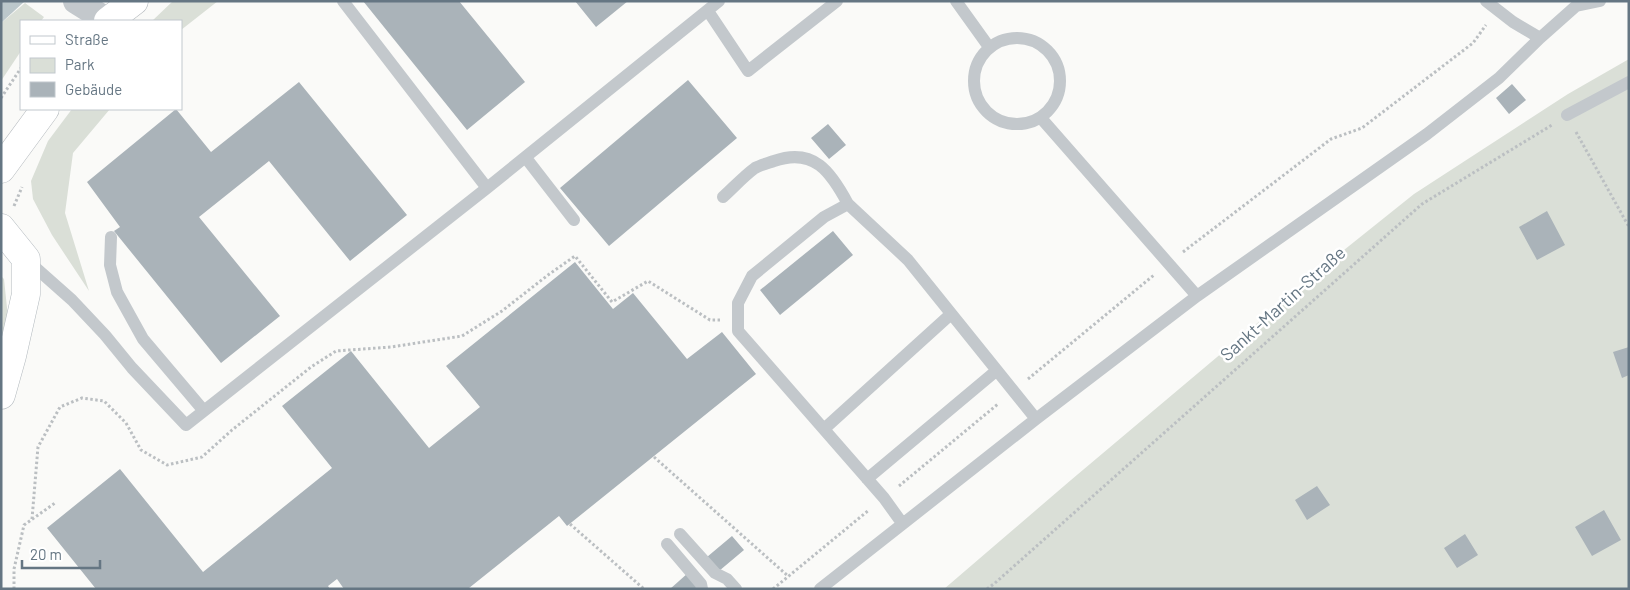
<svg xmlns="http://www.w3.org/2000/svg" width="1630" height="590" font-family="Barlow,sans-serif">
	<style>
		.green { fill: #dadfd7 }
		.water { fill: #bbc7cb }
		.building { fill: #aab3b9 }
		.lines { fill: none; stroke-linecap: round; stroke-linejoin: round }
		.secondary-casing { stroke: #b3babf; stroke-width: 29 }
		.primary-casing { stroke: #b5babe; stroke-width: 29 }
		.path { stroke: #bbbfc2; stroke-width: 3; stroke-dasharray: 2.5 2.5; stroke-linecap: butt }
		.lane { stroke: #c3c8cc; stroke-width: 12 }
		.street { stroke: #c3c8cc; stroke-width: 26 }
		.secondary { stroke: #fff; stroke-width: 28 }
		.primary { stroke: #fff; stroke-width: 28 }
		.labels { text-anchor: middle; stroke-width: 5; stroke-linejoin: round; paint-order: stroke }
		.street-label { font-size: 18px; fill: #657683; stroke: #fff }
	</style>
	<rect width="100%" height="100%" fill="#fafaf8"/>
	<path class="green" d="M 173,1 L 218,1 L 181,30 L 181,21 L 152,21 Z
		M 25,3 L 44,17 L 41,21 L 21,21 L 21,51 L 1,81 L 1,23 Z
		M 1629,59 L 1629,589 L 944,589 L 1071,480 L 1344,250 L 1414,194 L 1568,94 Z
		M 72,109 L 110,109 L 73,153 L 65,213 L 89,291 L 52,235 L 33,199 L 31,181 L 48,141 Z
		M 1,276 L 4,279 L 12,356 L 1,399 Z"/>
	<path class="water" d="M 1,1 L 25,1 L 1,23 Z"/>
	<path class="building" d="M 363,1 L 459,1 L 525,82 L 467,130 Z
		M 575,1 L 628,1 L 596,27 Z
		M 688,80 L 737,138 L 609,246 L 560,188 Z
		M 299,82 L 407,215 L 350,261 L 269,161 L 199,217 L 280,316 L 221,363 L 114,231 L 120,227 L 87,182 L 176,109 L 211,152 Z
		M 1512,84 L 1526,100 L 1509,114 L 1496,98 Z
		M 828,124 L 846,145 L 829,159 L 811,138 Z
		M 1547,211 L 1565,245 L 1537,260 L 1519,227 Z
		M 833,231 L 853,255 L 780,315 L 760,290 Z
		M 575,262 L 613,309 L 633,293 L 687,359 L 722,332 L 756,374 L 567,526 L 559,516 L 469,588 L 470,589 L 344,589 L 337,579 L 328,586 L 330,589 L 96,589 L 47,528 L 120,469 L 203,572 L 332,468 L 282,406 L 351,351 L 429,448 L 480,407 L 446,366 Z
		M 1629,347 L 1629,375 L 1622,378 L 1613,352 Z
		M 1317,486 L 1330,505 L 1307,520 L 1295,500 Z
		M 1604,510 L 1621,540 L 1592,556 L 1575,527 Z
		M 1465,534 L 1478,555 L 1457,568 L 1444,548 Z
		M 732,536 L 744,550 L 719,571 L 707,557 Z
		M 688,573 L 699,589 L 670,589 Z"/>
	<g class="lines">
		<defs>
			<path id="secondary" d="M 1,228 L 26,259 L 26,294 L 12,356 L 1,395"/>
			<path id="primary" d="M 108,21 L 134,1
				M 1,169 L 45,109"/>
		</defs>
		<use href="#secondary" class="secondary-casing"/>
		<use href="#primary" class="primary-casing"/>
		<path class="path" d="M 1,98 L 21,68
			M 1576,132 L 1629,227
			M 14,206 L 22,187
			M 1183,252 L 1331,139 L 1362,128 L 1473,43 L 1486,25
			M 1028,379 L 1154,275
			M 654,457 L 788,576
			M 899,486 L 998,404
			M 32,519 L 38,447 L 60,407 L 82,398 L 104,401 L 126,423 L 141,450 L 167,465 L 202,457 L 232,430 L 311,367 L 336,351 L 391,347 L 462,336 L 502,311 L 548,275 L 575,256 L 612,302 L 648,281 L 710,320 L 720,320
			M 570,524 L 644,589
			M 14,589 L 14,569 L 24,525 L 55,503
			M 773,589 L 869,510
			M 987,589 L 995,583 L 1422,204 L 1552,125"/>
		<path class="lane" d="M 343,1 L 487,188
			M 956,1 L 989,47
			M 1486,1 L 1513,22 L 1540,38
			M 1576,6 L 1600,1
			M 708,11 L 748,71 L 837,1
			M974 81a43 43 0 1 1 86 0a43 43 0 1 1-86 0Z
			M 1567,115 L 1629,82
			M 1041,118 L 1197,296
			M 526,158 L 574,220
			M 723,197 C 734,187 744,176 755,168 C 760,165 768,163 774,161 C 814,147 831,172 848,204
			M 111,237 L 110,265 L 117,292 L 143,339 L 204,411
			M 28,261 L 72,300 L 105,335 L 132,368 L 186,425 L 487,188 L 719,1
			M 824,429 L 951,314
			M 867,479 L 996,371
			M 902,523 L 884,498 L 738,331 L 738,303 L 752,276 L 824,217 L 848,204 L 908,260 L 1036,419
			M 680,534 L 715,573 L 727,579 L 736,589
			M 667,544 L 701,584 L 702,589
			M 820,589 L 1036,419 L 1197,296 L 1427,134 L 1499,78 L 1540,38 L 1576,6 L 1579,1"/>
		<path class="street" d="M 76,1 L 108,21"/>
		<use href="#secondary" class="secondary"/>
		<use href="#primary" class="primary"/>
	</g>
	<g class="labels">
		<g class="street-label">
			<text transform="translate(1283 304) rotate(-42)" y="6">Sankt-Martin-Straße</text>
		</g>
	</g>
	<rect width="1630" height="590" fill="none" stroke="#657683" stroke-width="5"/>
	<rect x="20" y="20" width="162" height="90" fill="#ffffff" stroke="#c1c8cd"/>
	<rect x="30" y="36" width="25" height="8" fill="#ffffff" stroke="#c1c8cd"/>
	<text x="65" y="45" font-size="15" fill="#657683">Straße</text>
	<rect x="30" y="58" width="25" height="15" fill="#dadfd7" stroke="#c1c8cd"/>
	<text x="65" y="70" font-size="15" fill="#657683">Park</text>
	<rect x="30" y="82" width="25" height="15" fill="#aab3b9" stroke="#c1c8cd"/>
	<text x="65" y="95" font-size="15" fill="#657683">Gebäude</text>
	<path d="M22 560v8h78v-8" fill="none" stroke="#657683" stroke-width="2.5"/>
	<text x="30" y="560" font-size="15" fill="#657683" stroke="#ffffff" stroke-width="4" paint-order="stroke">20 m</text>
</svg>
